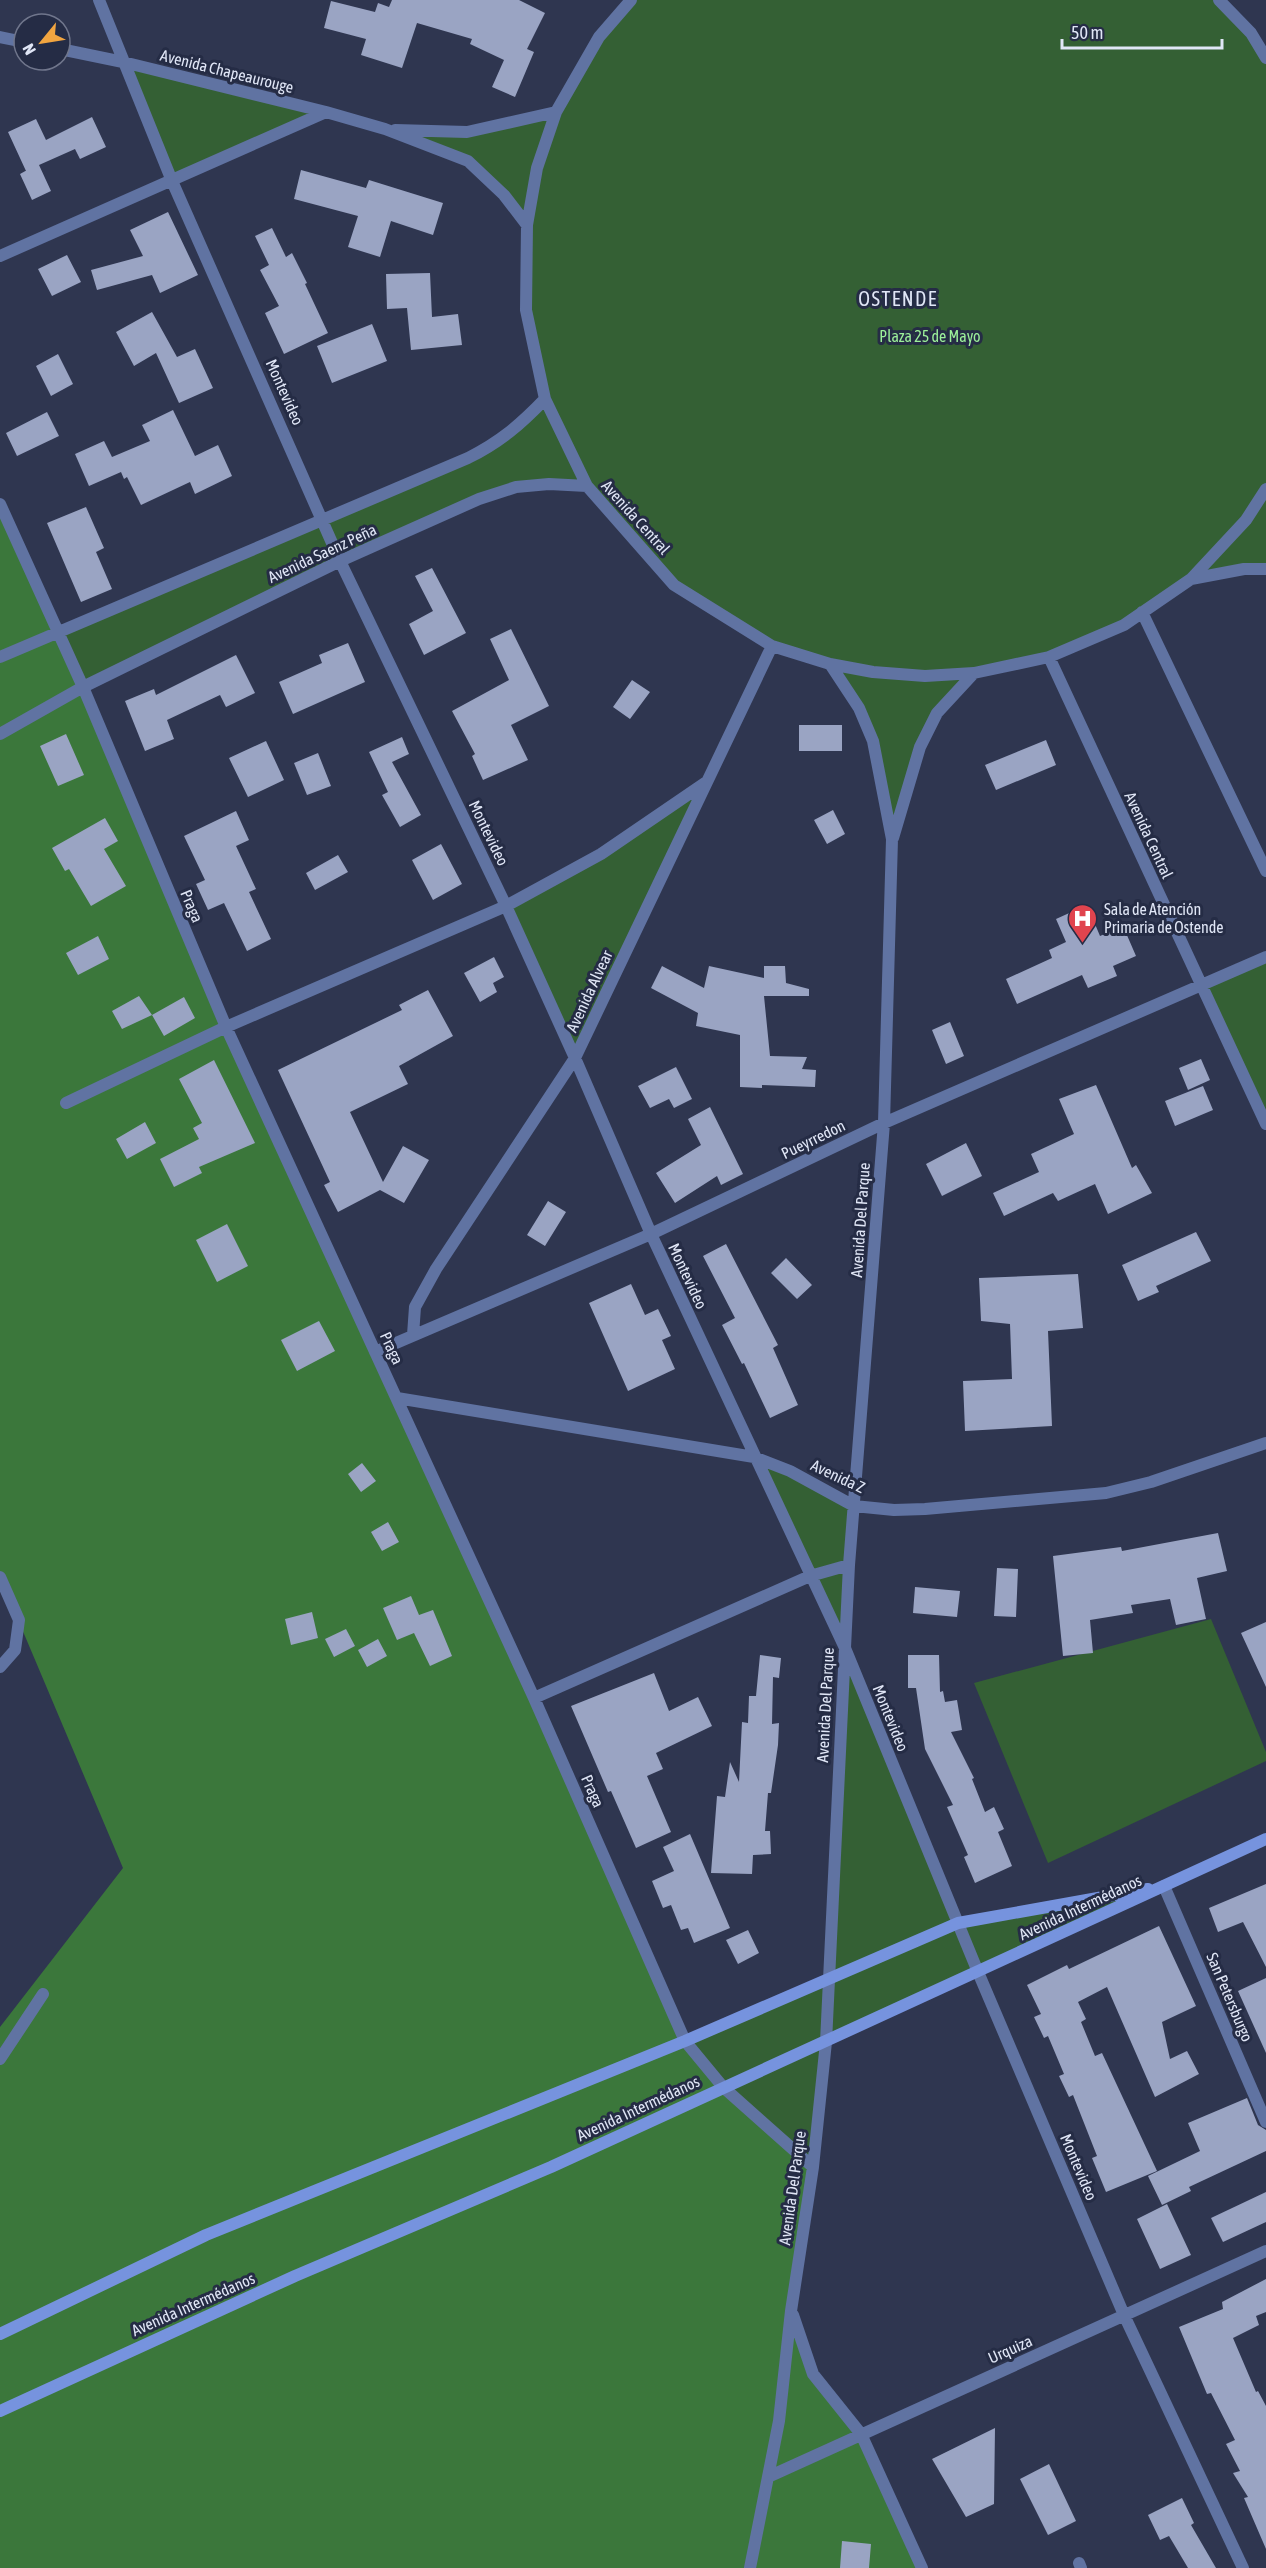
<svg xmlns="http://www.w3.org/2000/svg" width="1266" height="2568" font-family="'Asap Condensed',sans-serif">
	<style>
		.green { fill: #346034 }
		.forest { fill: #3b773b }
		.building { fill: #9aa4c3 }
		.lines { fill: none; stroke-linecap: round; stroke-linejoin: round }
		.minor { stroke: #6073a2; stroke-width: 12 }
		.secondary { stroke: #7693de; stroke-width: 12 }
		.labels { text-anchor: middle; stroke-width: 6; stroke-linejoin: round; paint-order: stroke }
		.street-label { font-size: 16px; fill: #e0e6f6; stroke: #252c45 }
		.park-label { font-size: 16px; fill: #9cf09a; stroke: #252c45 }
		.poi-label { font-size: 16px; fill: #e0e6f6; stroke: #252c45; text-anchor: start }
		.quarter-label { font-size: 20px; letter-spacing: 1.5px; fill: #e0e6f6; stroke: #252c45 }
	</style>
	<rect width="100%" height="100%" fill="#2f3650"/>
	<path class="green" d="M 633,0 L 1220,0 L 1266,60 L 1266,483 L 1246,518 L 1266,489 L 1266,569 L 1191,579 L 1089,641 L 974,673 L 937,713 L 892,839 L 873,741 L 830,664 L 772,646 L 674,585 L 586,486 L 516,487 L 178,641 L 0,737 L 0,657 L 468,458 L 545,399 L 526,310 L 527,226 L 468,161 L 385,129 L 467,132 L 556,112 L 582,61 Z
		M 123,62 L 326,112 L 172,181 Z
		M 706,782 L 575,1058 L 506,906 L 601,854 Z
		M 1266,957 L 1266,1124 L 1201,985 Z
		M 754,1457 L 854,1506 L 845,1648 L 958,1923 L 1162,1886 L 549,2163 L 0,2334 L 827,1980 L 845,1648 Z
		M 1211,1619 L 1266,1752 L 1266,1761 L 1048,1863 L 974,1683 Z
		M 826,2042 L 813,2167 L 723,2087 Z"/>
	<path class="forest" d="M 0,504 L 183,928 L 685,2041 L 813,2167 L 791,2311 L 813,2374 L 861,2434 L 922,2568 L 0,2568 L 0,2027 L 123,1868 L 0,1577 Z"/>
	<path class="building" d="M 392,0 L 519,0 L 545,13 L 527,49 L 534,52 L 515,97 L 492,87 L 504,60 L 470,44 L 472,39 L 417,23 L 402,68 L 361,55 L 366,39 L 324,28 L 331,1 L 375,12 L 378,3 L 389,7 Z
		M 92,117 L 106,147 L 80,159 L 75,149 L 39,165 L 51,191 L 32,200 L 20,174 L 29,169 L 26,171 L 8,132 L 36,119 L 46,140 Z
		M 301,170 L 366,188 L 369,180 L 443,203 L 433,235 L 391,221 L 380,257 L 348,247 L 358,216 L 294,199 Z
		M 168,212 L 198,275 L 160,293 L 152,275 L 97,290 L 91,270 L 143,256 L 130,230 Z
		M 272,228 L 286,257 L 292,253 L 307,283 L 305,284 L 328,333 L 284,354 L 265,313 L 279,306 L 260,270 L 269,265 L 255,236 Z
		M 67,255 L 81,282 L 52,296 L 38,269 Z
		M 430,273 L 432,317 L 458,314 L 462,345 L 411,350 L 407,308 L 387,309 L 386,274 Z
		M 152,312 L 177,357 L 195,349 L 213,388 L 179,403 L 156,353 L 134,366 L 116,332 Z
		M 372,324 L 387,361 L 332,383 L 317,346 Z
		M 58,354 L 73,384 L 51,396 L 36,366 Z
		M 173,410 L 195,456 L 218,445 L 232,476 L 195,494 L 190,482 L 141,505 L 127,477 L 124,479 L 121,472 L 89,486 L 75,454 L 104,441 L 112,457 L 150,441 L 142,425 Z
		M 47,412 L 59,436 L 17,456 L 6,433 Z
		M 86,507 L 104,548 L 96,552 L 112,589 L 81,602 L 47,523 Z
		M 432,568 L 466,633 L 424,655 L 409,624 L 433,611 L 415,576 Z
		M 511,629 L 549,706 L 511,725 L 528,760 L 483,780 L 472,756 L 475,754 L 452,711 L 509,680 L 490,639 Z
		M 348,643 L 365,682 L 293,714 L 279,682 L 322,663 L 319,655 Z
		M 236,655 L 255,693 L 226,707 L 220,695 L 167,720 L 174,739 L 145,751 L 125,701 L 154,689 L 156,695 Z
		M 632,680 L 650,692 L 630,719 L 613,707 Z
		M 799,725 L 842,725 L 842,751 L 799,751 Z
		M 66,734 L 84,775 L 58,786 L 40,746 Z
		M 402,737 L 409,754 L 392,762 L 421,815 L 400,827 L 382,795 L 388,792 L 369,752 Z
		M 1046,740 L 1056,765 L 996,790 L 985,765 Z
		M 266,741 L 284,780 L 248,797 L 229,758 Z
		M 318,753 L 331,786 L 307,795 L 294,763 Z
		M 833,810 L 845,834 L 827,844 L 814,820 Z
		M 236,811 L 249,840 L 236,846 L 256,889 L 249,892 L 271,939 L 247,951 L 224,903 L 208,910 L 196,884 L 205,880 L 184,836 Z
		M 105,818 L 118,841 L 104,849 L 126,886 L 91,906 L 69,869 L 65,871 L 52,848 Z
		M 441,844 L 462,884 L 433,900 L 412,860 Z
		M 338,855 L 348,872 L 315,890 L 306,873 Z
		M 1087,905 L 1100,936 L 1123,926 L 1136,956 L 1113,966 L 1117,976 L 1088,988 L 1082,975 L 1017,1004 L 1006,979 L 1052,958 L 1049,950 L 1066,942 L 1056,919 Z
		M 98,936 L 109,959 L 78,975 L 66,953 Z
		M 494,957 L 504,977 L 493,983 L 497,992 L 480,1002 L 464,973 Z
		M 662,966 L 704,988 L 709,966 L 764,978 L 764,966 L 785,966 L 786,983 L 809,989 L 809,996 L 764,996 L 770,1056 L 807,1057 L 802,1069 L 816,1070 L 815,1087 L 762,1085 L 762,1088 L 740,1087 L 740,1035 L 696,1026 L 698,1013 L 651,988 Z
		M 428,990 L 453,1036 L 399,1066 L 408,1084 L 350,1112 L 383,1182 L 403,1146 L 429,1160 L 404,1203 L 380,1190 L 338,1212 L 324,1185 L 330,1182 L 278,1070 L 402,1010 L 399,1005 Z
		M 139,996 L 152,1015 L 122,1029 L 112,1011 Z
		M 184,997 L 195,1018 L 164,1036 L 152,1015 Z
		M 950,1022 L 964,1056 L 946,1064 L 932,1030 Z
		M 1201,1059 L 1210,1080 L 1188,1090 L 1179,1068 Z
		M 214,1060 L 255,1143 L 199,1167 L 202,1173 L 174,1187 L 160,1159 L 199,1139 L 193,1128 L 202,1123 L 179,1079 Z
		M 676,1067 L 692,1099 L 674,1108 L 669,1099 L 650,1108 L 638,1086 Z
		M 1096,1085 L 1132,1168 L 1136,1165 L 1152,1193 L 1108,1214 L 1095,1184 L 1058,1201 L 1053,1193 L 1004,1216 L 993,1193 L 1039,1172 L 1031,1154 L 1074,1134 L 1059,1099 Z
		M 1203,1086 L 1213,1110 L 1175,1126 L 1165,1101 Z
		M 710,1107 L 743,1174 L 721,1185 L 717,1176 L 675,1203 L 656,1173 L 701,1145 L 688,1119 Z
		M 145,1122 L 156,1143 L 127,1159 L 116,1139 Z
		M 966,1143 L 982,1176 L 942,1196 L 926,1164 Z
		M 548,1201 L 566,1212 L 545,1246 L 527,1235 Z
		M 227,1224 L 248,1266 L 217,1282 L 196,1240 Z
		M 1196,1232 L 1211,1261 L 1156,1286 L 1159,1292 L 1138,1301 L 1122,1265 Z
		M 726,1244 L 778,1345 L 773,1348 L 798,1405 L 770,1418 L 744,1363 L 742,1364 L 722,1325 L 735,1318 L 703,1256 Z
		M 786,1258 L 812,1285 L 797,1299 L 771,1273 Z
		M 1078,1274 L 1083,1328 L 1048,1331 L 1052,1426 L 965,1431 L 963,1381 L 1012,1379 L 1010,1324 L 981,1321 L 979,1278 Z
		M 631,1284 L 645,1315 L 658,1309 L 671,1336 L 662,1340 L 675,1369 L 628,1391 L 589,1303 Z
		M 319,1321 L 335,1351 L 297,1371 L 281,1340 Z
		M 362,1463 L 376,1481 L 361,1492 L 348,1474 Z
		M 388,1522 L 399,1542 L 382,1551 L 371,1532 Z
		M 1218,1533 L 1227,1571 L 1197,1578 L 1206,1619 L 1176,1625 L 1170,1599 L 1131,1605 L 1133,1613 L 1090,1620 L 1093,1653 L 1063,1656 L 1053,1556 L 1121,1547 L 1122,1551 Z
		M 997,1568 L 1018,1569 L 1016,1617 L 994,1616 Z
		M 915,1587 L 960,1591 L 957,1617 L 913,1613 Z
		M 411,1596 L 419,1615 L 433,1610 L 452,1656 L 430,1666 L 414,1633 L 397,1640 L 383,1608 Z
		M 312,1612 L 318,1638 L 291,1645 L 285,1619 Z
		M 1266,1622 L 1266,1687 L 1241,1633 Z
		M 346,1629 L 355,1646 L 334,1657 L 325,1639 Z
		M 378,1639 L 387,1656 L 367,1667 L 358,1650 Z
		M 760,1655 L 781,1658 L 779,1678 L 773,1677 L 772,1724 L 779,1723 L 778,1745 L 771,1793 L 768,1793 L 765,1831 L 770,1831 L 771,1854 L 753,1855 L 752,1874 L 711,1873 L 717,1796 L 725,1797 L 730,1762 L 739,1782 L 742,1722 L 748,1723 L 749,1696 L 756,1696 Z
		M 908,1655 L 939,1655 L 940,1692 L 943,1691 L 945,1702 L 957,1700 L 962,1730 L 951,1732 L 974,1778 L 972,1779 L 985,1812 L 994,1807 L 1004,1829 L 998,1832 L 1012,1866 L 975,1883 L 964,1857 L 968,1855 L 947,1807 L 953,1805 L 925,1749 L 916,1688 L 908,1688 Z
		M 654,1673 L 669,1711 L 698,1697 L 712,1726 L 656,1753 L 663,1769 L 647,1776 L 671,1832 L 636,1848 L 611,1791 L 608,1792 L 571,1706 Z
		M 690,1834 L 730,1928 L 694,1943 L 688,1928 L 681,1930 L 671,1905 L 663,1908 L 652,1881 L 674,1871 L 663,1847 Z
		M 1266,1884 L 1266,1967 L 1243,1922 L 1218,1932 L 1209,1908 Z
		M 1159,1926 L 1196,2006 L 1162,2022 L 1170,2059 L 1187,2051 L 1199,2074 L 1155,2097 L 1107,1987 L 1078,2002 L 1086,2019 L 1081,2022 L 1095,2056 L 1102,2053 L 1157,2171 L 1106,2192 L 1092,2158 L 1097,2156 L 1073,2095 L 1069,2097 L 1059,2076 L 1064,2074 L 1048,2036 L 1044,2038 L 1034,2017 L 1041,2014 L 1027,1985 L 1067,1965 L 1069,1969 Z
		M 748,1930 L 759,1953 L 738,1964 L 726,1940 Z
		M 1266,1978 L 1266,2053 L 1238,1991 Z
		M 1247,2098 L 1258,2125 L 1266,2130 L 1266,2151 L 1189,2187 L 1191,2191 L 1162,2205 L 1148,2176 L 1200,2151 L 1188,2123 Z
		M 1266,2192 L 1266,2222 L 1223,2242 L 1211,2218 Z
		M 1167,2204 L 1191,2255 L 1160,2269 L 1137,2219 Z
		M 1266,2279 L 1266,2312 L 1256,2316 L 1259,2325 L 1233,2338 L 1256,2392 L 1258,2391 L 1266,2406 L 1266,2549 L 1244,2498 L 1248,2497 L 1233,2473 L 1240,2471 L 1226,2444 L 1235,2440 L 1211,2393 L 1207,2394 L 1179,2327 L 1223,2309 L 1222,2302 Z
		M 995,2428 L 994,2504 L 966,2517 L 932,2459 Z
		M 1049,2464 L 1076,2521 L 1048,2535 L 1020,2479 Z
		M 1182,2498 L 1194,2523 L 1191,2525 L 1216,2568 L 1188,2568 L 1169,2536 L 1160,2540 L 1148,2515 Z
		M 842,2541 L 871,2544 L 869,2568 L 840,2568 Z"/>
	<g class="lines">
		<path class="minor" d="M 99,0 L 172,181 L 340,561 L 506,906 L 575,1058 L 651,1234 L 845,1648 L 978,1972 L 1124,2315 L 1243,2568
			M 631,0 L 599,37 L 556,112 L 537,168 L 527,225 L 526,310 L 545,399 L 587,486 L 674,585 L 772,646 L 830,664 L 873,672 L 925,676 L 974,673 L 1049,657 L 1124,625 L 1191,579 L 1246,520 L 1266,489
			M 1219,0 L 1251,33 L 1266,58
			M 0,37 L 24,42
			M 60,49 L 123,62 L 326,112 L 385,129 L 468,161 L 504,195 L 527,225
			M 395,130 L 467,132 L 556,112
			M 0,256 L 326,112
			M 0,504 L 83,687 L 226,1027 L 534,1698 L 685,2041 L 723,2087 L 813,2167
			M 1191,579 L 1244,569 L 1266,569
			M 1142,612 L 1266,871
			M 0,657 L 468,458 C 500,442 520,425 545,399
			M 1049,657 L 1266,1124
			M 0,734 L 83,687 L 340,561 L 479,499 L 516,487 L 549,484 L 587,486
			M 893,838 L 920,747 L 937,713 L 974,673
			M 66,1103 L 226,1027 L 506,906 L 601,854 L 705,783
			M 413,1335 L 415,1307 L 436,1269 L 575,1058 L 772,646
			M 375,1352 L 651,1234 L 884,1123 L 1266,957
			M 397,1398 L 754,1457 L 790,1471 L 854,1506 L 894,1510 L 925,1509 L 1106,1493 L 1151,1482 L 1266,1443
			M 0,1577 L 19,1620 L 15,1650 L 0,1667
			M 534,1698 L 810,1576 L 849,1565
			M 1164,1886 L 1266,2122
			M 0,2059 L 43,1994
			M 793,2315 L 813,2374 L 861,2434 L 922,2568
			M 768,2477 L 1266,2251
			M 1079,2563 L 1081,2568
			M 750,2568 L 779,2421 L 791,2311 L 813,2167 L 826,2042 L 849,1565 L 884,1123 L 892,839 L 873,741 L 859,708 L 830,664"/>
		<path class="secondary" d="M 0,2334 L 206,2235 L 685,2041 L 958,1923 L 1148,1889
			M 0,2411 L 295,2276 L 551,2167 L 1266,1839"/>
	</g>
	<defs>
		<symbol id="hospital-pin" viewBox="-11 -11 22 30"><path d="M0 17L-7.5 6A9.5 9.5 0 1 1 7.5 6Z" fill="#e0444e" stroke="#252c45"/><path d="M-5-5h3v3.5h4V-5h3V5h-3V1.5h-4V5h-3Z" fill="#fff"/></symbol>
	</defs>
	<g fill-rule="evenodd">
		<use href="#hospital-pin" x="1066" y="902" width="33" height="45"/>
	</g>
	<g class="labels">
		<g class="street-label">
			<text transform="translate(227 71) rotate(14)" y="6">Avenida Chapeaurouge</text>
			<text transform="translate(285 392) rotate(66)" y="6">Montevideo</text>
			<text transform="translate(636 517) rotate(48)" y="6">Avenida Central</text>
			<text transform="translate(322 553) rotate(-25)" y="6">Avenida Saenz Peña</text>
			<text transform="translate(489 833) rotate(64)" y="6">Montevideo</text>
			<text transform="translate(1149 835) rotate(65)" y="6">Avenida Central</text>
			<text transform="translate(192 906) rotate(67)" y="6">Praga</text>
			<text transform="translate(589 991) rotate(-65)" y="6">Avenida Alvear</text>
			<text transform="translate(813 1139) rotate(-26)" y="6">Pueyrredon</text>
			<text transform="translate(860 1220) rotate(-86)" y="6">Avenida Del Parque</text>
			<text transform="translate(688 1276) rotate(65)" y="6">Montevideo</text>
			<text transform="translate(392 1348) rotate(65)" y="6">Praga</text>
			<text transform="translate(838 1476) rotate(25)" y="6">Avenida Z</text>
			<text transform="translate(825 1705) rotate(-87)" y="6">Avenida Del Parque</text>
			<text transform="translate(891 1718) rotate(68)" y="6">Montevideo</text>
			<text transform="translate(593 1791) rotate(66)" y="6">Praga</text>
			<text transform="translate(1080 1907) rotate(-25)" y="6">Avenida Intermédanos</text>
			<text transform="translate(1230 1997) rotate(67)" y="6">San Petersburgo</text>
			<text transform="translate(638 2108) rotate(-25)" y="6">Avenida Intermédanos</text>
			<text transform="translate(1079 2167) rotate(67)" y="6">Montevideo</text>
			<text transform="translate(792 2188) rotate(-82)" y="6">Avenida Del Parque</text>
			<text transform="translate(193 2304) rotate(-24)" y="6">Avenida Intermédanos</text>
			<text transform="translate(1010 2349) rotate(-24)" y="6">Urquiza</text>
		</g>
		<g class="park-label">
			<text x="930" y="342">Plaza 25 de Mayo</text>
		</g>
		<g class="poi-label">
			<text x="1104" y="915">Sala de Atención<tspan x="1104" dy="18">Primaria de Ostende</tspan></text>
		</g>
		<g class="quarter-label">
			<text x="898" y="306">OSTENDE</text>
		</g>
	</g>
	<g transform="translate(42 42) rotate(240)"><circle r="28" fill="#252c45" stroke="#70768c" stroke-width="1.5"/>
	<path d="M0-4.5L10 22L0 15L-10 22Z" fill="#f2a540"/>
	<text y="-9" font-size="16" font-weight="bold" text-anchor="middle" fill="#e0e6f6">N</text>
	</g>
	<path d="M1062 39v9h160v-9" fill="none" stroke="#e0e6f6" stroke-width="3"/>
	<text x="1071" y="39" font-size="18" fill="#e0e6f6" stroke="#252c45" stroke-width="4.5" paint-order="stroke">50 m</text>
</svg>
